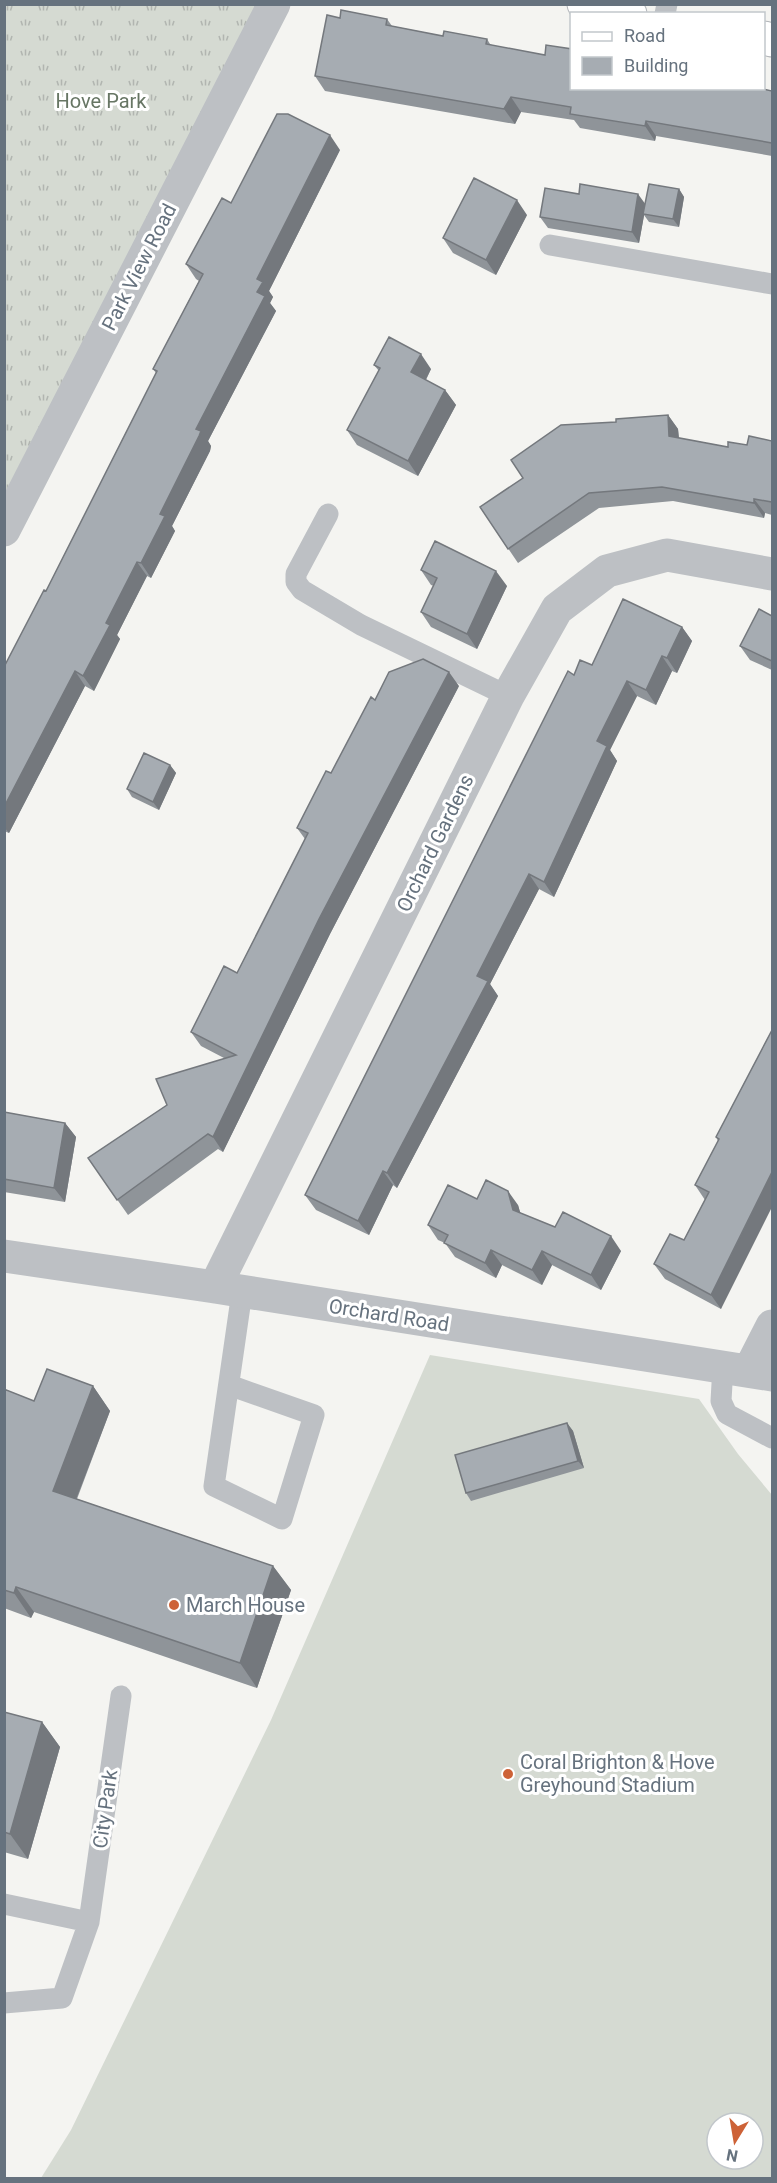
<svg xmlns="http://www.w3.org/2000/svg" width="777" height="2183" font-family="Roboto,sans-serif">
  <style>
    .grass { fill: url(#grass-tufts) }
    .garden { fill: #d5dad2; fill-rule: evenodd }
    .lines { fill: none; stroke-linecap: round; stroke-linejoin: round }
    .primary-casing { stroke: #b1b4b8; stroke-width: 35 }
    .service { stroke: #bdc0c4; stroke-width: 21 }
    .minor { stroke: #bdc0c4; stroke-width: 33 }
    .primary { stroke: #fff; stroke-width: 33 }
    .wall { fill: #8f9499 }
    .shaded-wall { fill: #74787d }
    .building { fill: #a6acb2; stroke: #74787d; stroke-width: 1.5 }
    .poi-dot { fill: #cd6237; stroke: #fff; stroke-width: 2 }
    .labels { text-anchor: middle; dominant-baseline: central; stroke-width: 6; stroke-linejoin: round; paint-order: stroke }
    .park-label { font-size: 20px; fill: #677664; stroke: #fff }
    .street-label { font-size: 20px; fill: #66727e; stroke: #fff }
    .poi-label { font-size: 20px; fill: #66727e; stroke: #fff; text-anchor: start }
  </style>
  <defs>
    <pattern id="grass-tufts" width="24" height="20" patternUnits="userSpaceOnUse" patternTransform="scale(1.5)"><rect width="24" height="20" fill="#d5dad2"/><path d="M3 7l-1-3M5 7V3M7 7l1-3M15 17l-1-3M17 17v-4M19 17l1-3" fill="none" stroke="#b1b5b0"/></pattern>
  </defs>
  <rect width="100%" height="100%" fill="#f4f4f1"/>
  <path class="grass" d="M5 5H260L5 493Z"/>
  <path class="garden" d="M430 1355 699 1399 738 1454 772 1495V2178H41L71 2130 271 1720ZM717 2123H753V2159H717Z"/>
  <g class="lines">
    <g class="primary-casing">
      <path id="primary" d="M584 4 630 14
        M764 38 772 40"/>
    </g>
    <path class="service" d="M665 14 667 4
      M550 245 772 284
      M328 514 296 574V582L302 590 361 625 508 696
      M723 1366 721 1401 727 1414 772 1438
      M229 1385 314 1415 282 1519 214 1486 242 1292
      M4 1904 89 1922 62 1998 4 2003
      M89 1922 121 1696"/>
    <path class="minor" d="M4 530 274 4
      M4 1256 215 1287 772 1375
      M215 1287 508 696 557 609 607 571 667 555 772 574
      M749 1371 772 1326"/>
    <use href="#primary" class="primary"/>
  </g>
  <path class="wall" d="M340 18 387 19 392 26 443 36 487 39 490 44 572 88 772 91V156L656 136 655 141 580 128 574 120 521 112 515 124 325 91 315 76Z
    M340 150 269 291 273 297 270 303 276 311 208 441 211 446 210 451 172 526 175 531 151 578 147 576 117 635 120 639 94 691 85 686 9 833 4 831V667L46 591 156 373 153 369 199 281 196 279 186 264 231 203Z
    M679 189 684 197 679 227 649 222 644 215 639 243 548 228 540 217 645 205Z
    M527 215 496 275 453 253 443 238Z
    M374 365 431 369 426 380 445 390 456 405 418 476 357 445 347 430 379 371Z
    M668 415 678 429 679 438 728 447 747 445 772 441V515L765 513 764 518 673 501 599 508 518 563 480 507 616 422Z
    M421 570 507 586 477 649 431 627 421 612 434 586 431 585Z
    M772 616V670L750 660 740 646Z
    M682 627 692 641 677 673 672 671 656 705 637 696 610 750 617 761 554 897 539 889 490 984 498 996 397 1188 393 1185 369 1235 316 1210 305 1195 574 675 592 665Z
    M459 686 330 934 223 1152 218 1149 128 1215 88 1158 167 1105 224 1058 201 1046 191 1032 237 973 305 839 297 828 331 773Z
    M170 765 176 773 159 810 132 797 127 789Z
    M772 1030 721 1309 665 1279 654 1264 684 1240 705 1200 695 1185 718 1141 716 1137Z
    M4 1112 65 1123 76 1137 65 1202 4 1192Z
    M477 1199 518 1205 520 1213 555 1227 621 1251 601 1290 552 1265 542 1285 502 1265 496 1278 455 1257 445 1243 438 1240 428 1225Z
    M93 1386 110 1411 77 1499 273 1566 291 1590 257 1688 34 1612 31 1618 4 1608V1389L34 1401Z
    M567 1423 573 1431 584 1468 471 1501 466 1493Z
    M4 1712 42 1722 60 1747 28 1859 4 1852Z"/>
  <path class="shaded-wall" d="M511 97 521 112 515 124 504 109Z
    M646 121 656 136 655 141 645 126Z
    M330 135 340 150 269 291 273 297 270 303 276 311 208 441 211 446 210 451 172 526 175 531 151 578 141 563 160 514 196 429 257 292V279Z
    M679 189 684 197 679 227 673 219Z
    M638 194 646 205 639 243 632 232Z
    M517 200 527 215 496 275 486 260Z
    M421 354 431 369 422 387 411 372Z
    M445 390 456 405 418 476 408 461Z
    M668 415 678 429 680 451 669 436Z
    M754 499 765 513 764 518 754 503Z
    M137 562 147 576 117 635 120 639 94 691 83 676 106 623Z
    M496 571 507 586 477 649 467 634Z
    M682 627 692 641 677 673 667 658Z
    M662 656 672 671 656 705 646 690Z
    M75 671 85 686 9 833 4 827V807Z
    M449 672 459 686 330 934 223 1152 213 1137 319 919Z
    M627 681 637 696 610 750 617 761 554 897 544 882 597 741Z
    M170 765 176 773 159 810 153 802Z
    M529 874 539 889 490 984 498 996 397 1188 387 1173 477 976Z
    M65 1123 76 1137 65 1202 54 1188Z
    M383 1171 393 1185 369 1235 358 1221Z
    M772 1172V1207L721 1309 711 1295Z
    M508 1191 518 1205 524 1225 513 1210Z
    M611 1236 621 1251 601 1290 591 1275Z
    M491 1250 502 1265 496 1278 485 1263Z
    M542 1251 552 1265 542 1285 532 1270Z
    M93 1386 110 1411 70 1515 53 1491Z
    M567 1423 573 1431 584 1468 578 1461Z
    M273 1566 291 1590 257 1688 240 1663Z
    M16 1587 34 1612 31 1618 14 1593Z
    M42 1722 60 1747 28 1859 10 1834Z"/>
  <path class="building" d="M341 10 387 19 386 25 443 36 444 31 487 39 486 44 545 55 546 45 572 49V88H759L772 91V143L646 121 645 126 570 114 571 107 511 97 504 109 315 76 327 15 340 18Z
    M277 114H288L330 135 257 279 263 282 257 292 265 296 196 429 201 431 199 436 160 514 165 516 141 563 137 562 106 623 110 625 83 676 75 671 4 807V667L44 590 46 591 157 371 153 369 203 274 186 264 222 198 231 203Z
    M474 178 517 200 486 260 443 238Z
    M580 184 638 194 632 232 540 217 545 188 579 194Z
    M649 184 679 189 673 219 643 214Z
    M389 337 421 354 411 372 445 390 408 461 347 430 380 368 374 365Z
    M668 415 669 436 728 447V442L747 445 749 436 772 441V502L754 499V503L662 487 589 493 508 549 480 507 523 478 511 460 561 425 616 422V419Z
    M435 541 496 571 467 634 421 612 437 578 421 570Z
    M623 599 682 627 667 658 662 656 646 690 627 681 597 741 607 746 544 882 529 874 477 976 488 981 387 1173 383 1171 358 1221 305 1195 568 671 574 675 580 660 592 665Z
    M759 609 772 616V661L740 646Z
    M423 659 449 672 319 919 213 1137 208 1134 117 1200 88 1158 167 1105 156 1079 236 1055 191 1032 224 966 237 973 308 833 297 828 326 771 331 773 371 697 375 700 389 672Z
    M144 753 170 765 153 802 127 789Z
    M772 1030V1172L711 1295 654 1264 670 1234 684 1240 709 1192 695 1185 719 1139 716 1137Z
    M4 1112 65 1123 54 1188 4 1179Z
    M486 1180 508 1191 513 1210 555 1227 563 1212 611 1236 591 1275 542 1251 532 1270 491 1250 485 1263 444 1243 448 1235 428 1225 448 1185 477 1199Z
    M47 1369 93 1386 53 1491 273 1566 240 1663 16 1587 14 1593 4 1590V1389L34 1401Z
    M567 1423 578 1461 466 1493 455 1455Z
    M4 1712 42 1722 10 1834 4 1832Z"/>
  <g class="poi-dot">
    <circle cx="174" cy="1605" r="6"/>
    <circle cx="508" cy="1774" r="6"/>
  </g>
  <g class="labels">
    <g class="park-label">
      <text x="101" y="101">Hove Park</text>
    </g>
    <g class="street-label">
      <text transform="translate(139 267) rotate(-63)">Park View Road</text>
      <text transform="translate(435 843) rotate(-64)">Orchard Gardens</text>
      <text transform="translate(389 1315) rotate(9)">Orchard Road</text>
      <text transform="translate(105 1809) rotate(-82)">City Park</text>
    </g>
    <g class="poi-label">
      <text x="186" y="1605">March House</text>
      <text x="520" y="1762">Coral Brighton &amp; Hove<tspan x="520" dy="23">Greyhound Stadium</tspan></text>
    </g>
  </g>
  <rect width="777" height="2183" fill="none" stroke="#66727e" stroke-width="12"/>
  <rect x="570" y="12" width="195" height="78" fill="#ffffff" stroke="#c2c7cb" stroke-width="1.5"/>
  <rect x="582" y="32" width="30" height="9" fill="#ffffff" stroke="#c2c7cb" stroke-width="1.5"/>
  <text x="624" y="42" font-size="18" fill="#66727e">Road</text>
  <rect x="582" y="57" width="30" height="18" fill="#a6acb2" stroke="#c2c7cb" stroke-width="1.5"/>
  <text x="624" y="72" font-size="18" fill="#66727e">Building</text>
  <g transform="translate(735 2141) rotate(191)"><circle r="28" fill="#ffffff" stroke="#c2c7cb" stroke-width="1.5"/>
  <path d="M0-4.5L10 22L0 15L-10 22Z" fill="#cd6237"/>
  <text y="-9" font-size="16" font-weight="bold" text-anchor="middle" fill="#66727e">N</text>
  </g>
</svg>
